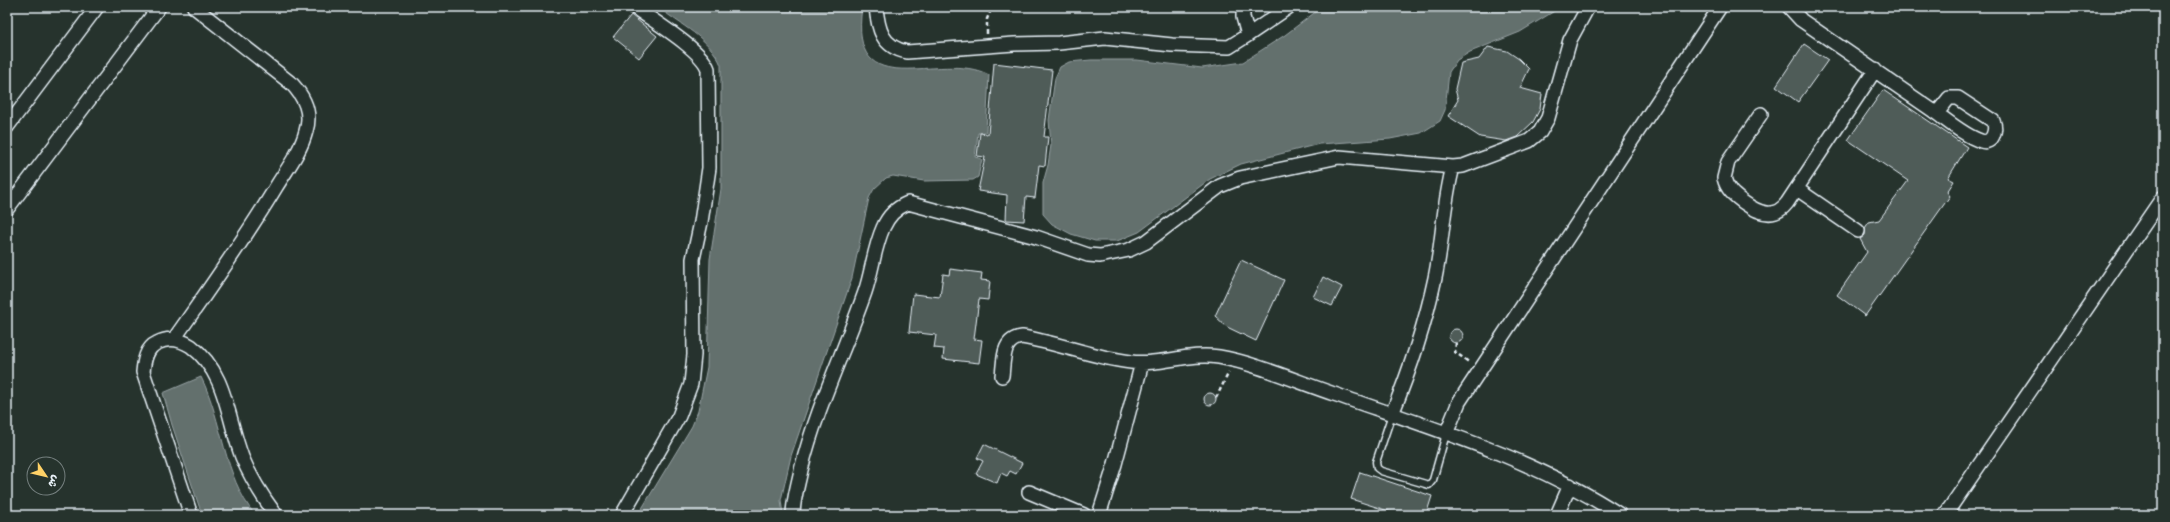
<svg xmlns="http://www.w3.org/2000/svg" width="2170" height="522" font-family="'Comic Neue','Playpen Sans Arabic',sans-serif">
  <style>
    .water { fill: #636f6d; stroke: #98a3a5 }
    .building { fill: #505c59; stroke: #e8f1f8 }
    .lines { fill: none; stroke-linecap: round; stroke-linejoin: round }
    .lane-casing { stroke: #e8f1f8; stroke-width: 9 }
    .street-casing { stroke: #e8f1f8; stroke-width: 16 }
    .path { stroke: #e8f1f8; stroke-width: 2.5; stroke-dasharray: 4 3; stroke-linecap: butt }
    .lane { stroke: #26332d; stroke-width: 6 }
    .street { stroke: #26332d; stroke-width: 13 }
  </style>
  <rect width="100%" height="100%" fill="#26332d"/>
  <filter id="ink" filterUnits="userSpaceOnUse"><feTurbulence type="fractalNoise" baseFrequency=".025" numOctaves="2"/><feDisplacementMap in="SourceGraphic" scale="8" xChannelSelector="R" yChannelSelector="G"/><feConvolveMatrix kernelMatrix="1 2 1 2 8 2 1 2 1" color-interpolation-filters="sRGB"/></filter>
  <g filter="url(#ink)">
    <path class="water" d="M658 7H862C848 109 940 48 989 75L986 132 978 133 975 157 982 159 978 177 973 180 924 181 893 176 886 178 874 189 869 198 852 278 791 456 781 500 783 515H638L692 426 698 411 707 367 710 259 721 189V65C710 38 680 25 658 7Z
      M1322 7H1561L1520 32 1470 52 1457 60 1449 72 1445 110 1440 121 1421 133 1390 139 1319 144 1241 164 1210 179 1139 232 1117 241H1095L1071 234 1052 224 1043 214V183L1048 165 1051 145 1049 120 1055 78 1060 67 1069 62 1091 60H1137L1202 68 1243 62 1285 35Z
      M201 377C223 421 223 475 255 515H203L199 506 172 425 163 393Z"/>
    <path class="building" d="M631 15 657 36 639 58 613 37Z
      M1804 44 1828 60 1798 102 1776 86Z
      M1488 47 1507 51 1519 59 1529 69 1520 88 1542 94 1540 109 1533 122 1517 137 1506 141 1480 137 1448 116 1458 100 1455 89 1461 63 1479 59Z
      M994 63 1052 70 1044 137H1048L1045 166 1039 165 1035 198 1026 197 1024 221 1006 220 1007 195 978 191 985 157 977 156 980 133 988 134Z
      M1883 90 1967 147 1948 178 1954 181 1947 192 1950 196 1865 316 1837 295 1867 252 1860 239 1865 235V228L1869 222 1879 220 1908 181 1848 140Z
      M1241 260 1284 280 1256 341 1227 327 1215 316Z
      M950 269 982 273 981 280 990 281 988 300 979 299 974 339 982 340 979 363 943 359 944 349 934 348 936 335 909 332 913 294 940 297 943 274 949 275Z
      M1323 277 1342 287 1332 306 1313 297Z
      M1449 336a7 7 0 1 1 14 0a7 7 0 1 1-14 0Z
      M1204 399a6 6 0 1 1 12 0a6 6 0 1 1-12 0Z
      M984 444 1022 463 1016 474 1010 471 1007 476 1001 473 997 483 976 474 983 461 977 458Z
      M1360 472 1432 496 1426 515H1401L1351 499Z"/>
    <g class="lines">
      <g class="lane-casing">
        <path id="lane" d="M1392 414 1376 462 1377 468 1381 471 1429 485 1433 480 1446 434"/>
      </g>
      <g class="street-casing">
        <path id="street" d="M876 7C878 29 882 47 907 52L1014 44 1059 43 1105 38 1172 45 1229 47 1248 35 1243 17V7
          M1789 7 1801 20C1844 50 1888 80 1932 110 1945 119 1966 137 1981 141 1993 145 1997 129 1993 121L1958 98H1949L1937 113
          M1248 35 1289 7
          M1761 114 1728 162 1724 178C1727 190 1734 195 1743 202 1758 213 1774 220 1787 203L1875 70
          M7 127 97 7
          M1797 189 1858 231
          M7 209 159 7
          M174 339C209 289 245 239 276 187 287 169 301 151 306 131 312 112 304 97 292 84L194 7
          M1002 376C1004 360 1002 339 1022 337 1059 343 1094 358 1131 362 1160 366 1189 352 1219 357 1255 363 1298 382 1334 394 1431 428 1533 458 1620 515
          M1392 414C1410 370 1425 325 1435 278 1443 241 1443 204 1453 167
          M1446 434 1459 402 1720 7
          M1029 492 1084 515
          M191 515 143 372C144 361 146 348 157 343 168 337 180 339 191 346 227 373 227 418 242 457 251 479 262 496 276 515
          M622 515 679 416 691 384 694 355 693 259 701 222 709 168 708 69C702 50 652 20 634 7
          M793 515C793 500 798 485 801 470 816 409 844 352 865 292 872 272 874 248 883 228 888 216 896 208 908 203L1036 237 1088 255 1100 256 1129 250 1146 242 1220 186 1240 178 1339 157 1453 167 1463 166 1529 141 1540 132 1548 118 1570 40 1588 7
          M1099 515 1115 464 1142 363
          M1557 515 1570 485
          M1945 515 2163 197"/>
      </g>
      <path class="path" d="M987 34V19L992 7
        M1456 343 1455 352 1470 363
        M1216 398 1229 372"/>
      <use href="#lane" class="lane"/>
      <use href="#street" class="street"/>
    </g>
  </g>
  <rect width="2170" height="522" fill="none" stroke="#26332d" stroke-width="24"/>
  <rect x="12" y="12" width="2146" height="498" fill="none" stroke="#e8f1f8" stroke-width="1.5" filter="url(#ink)"/>
  <g transform="translate(46 476) rotate(125)"><circle r="19" fill="#26332d" stroke="#747f7e"/>
  <path d="M0-3L7 15L0 10L-7 15Z" fill="#ffd166"/>
  <text y="-6" font-size="11" font-weight="bold" text-anchor="middle" fill="#e8f1f8">ش</text>
  </g>
</svg>
